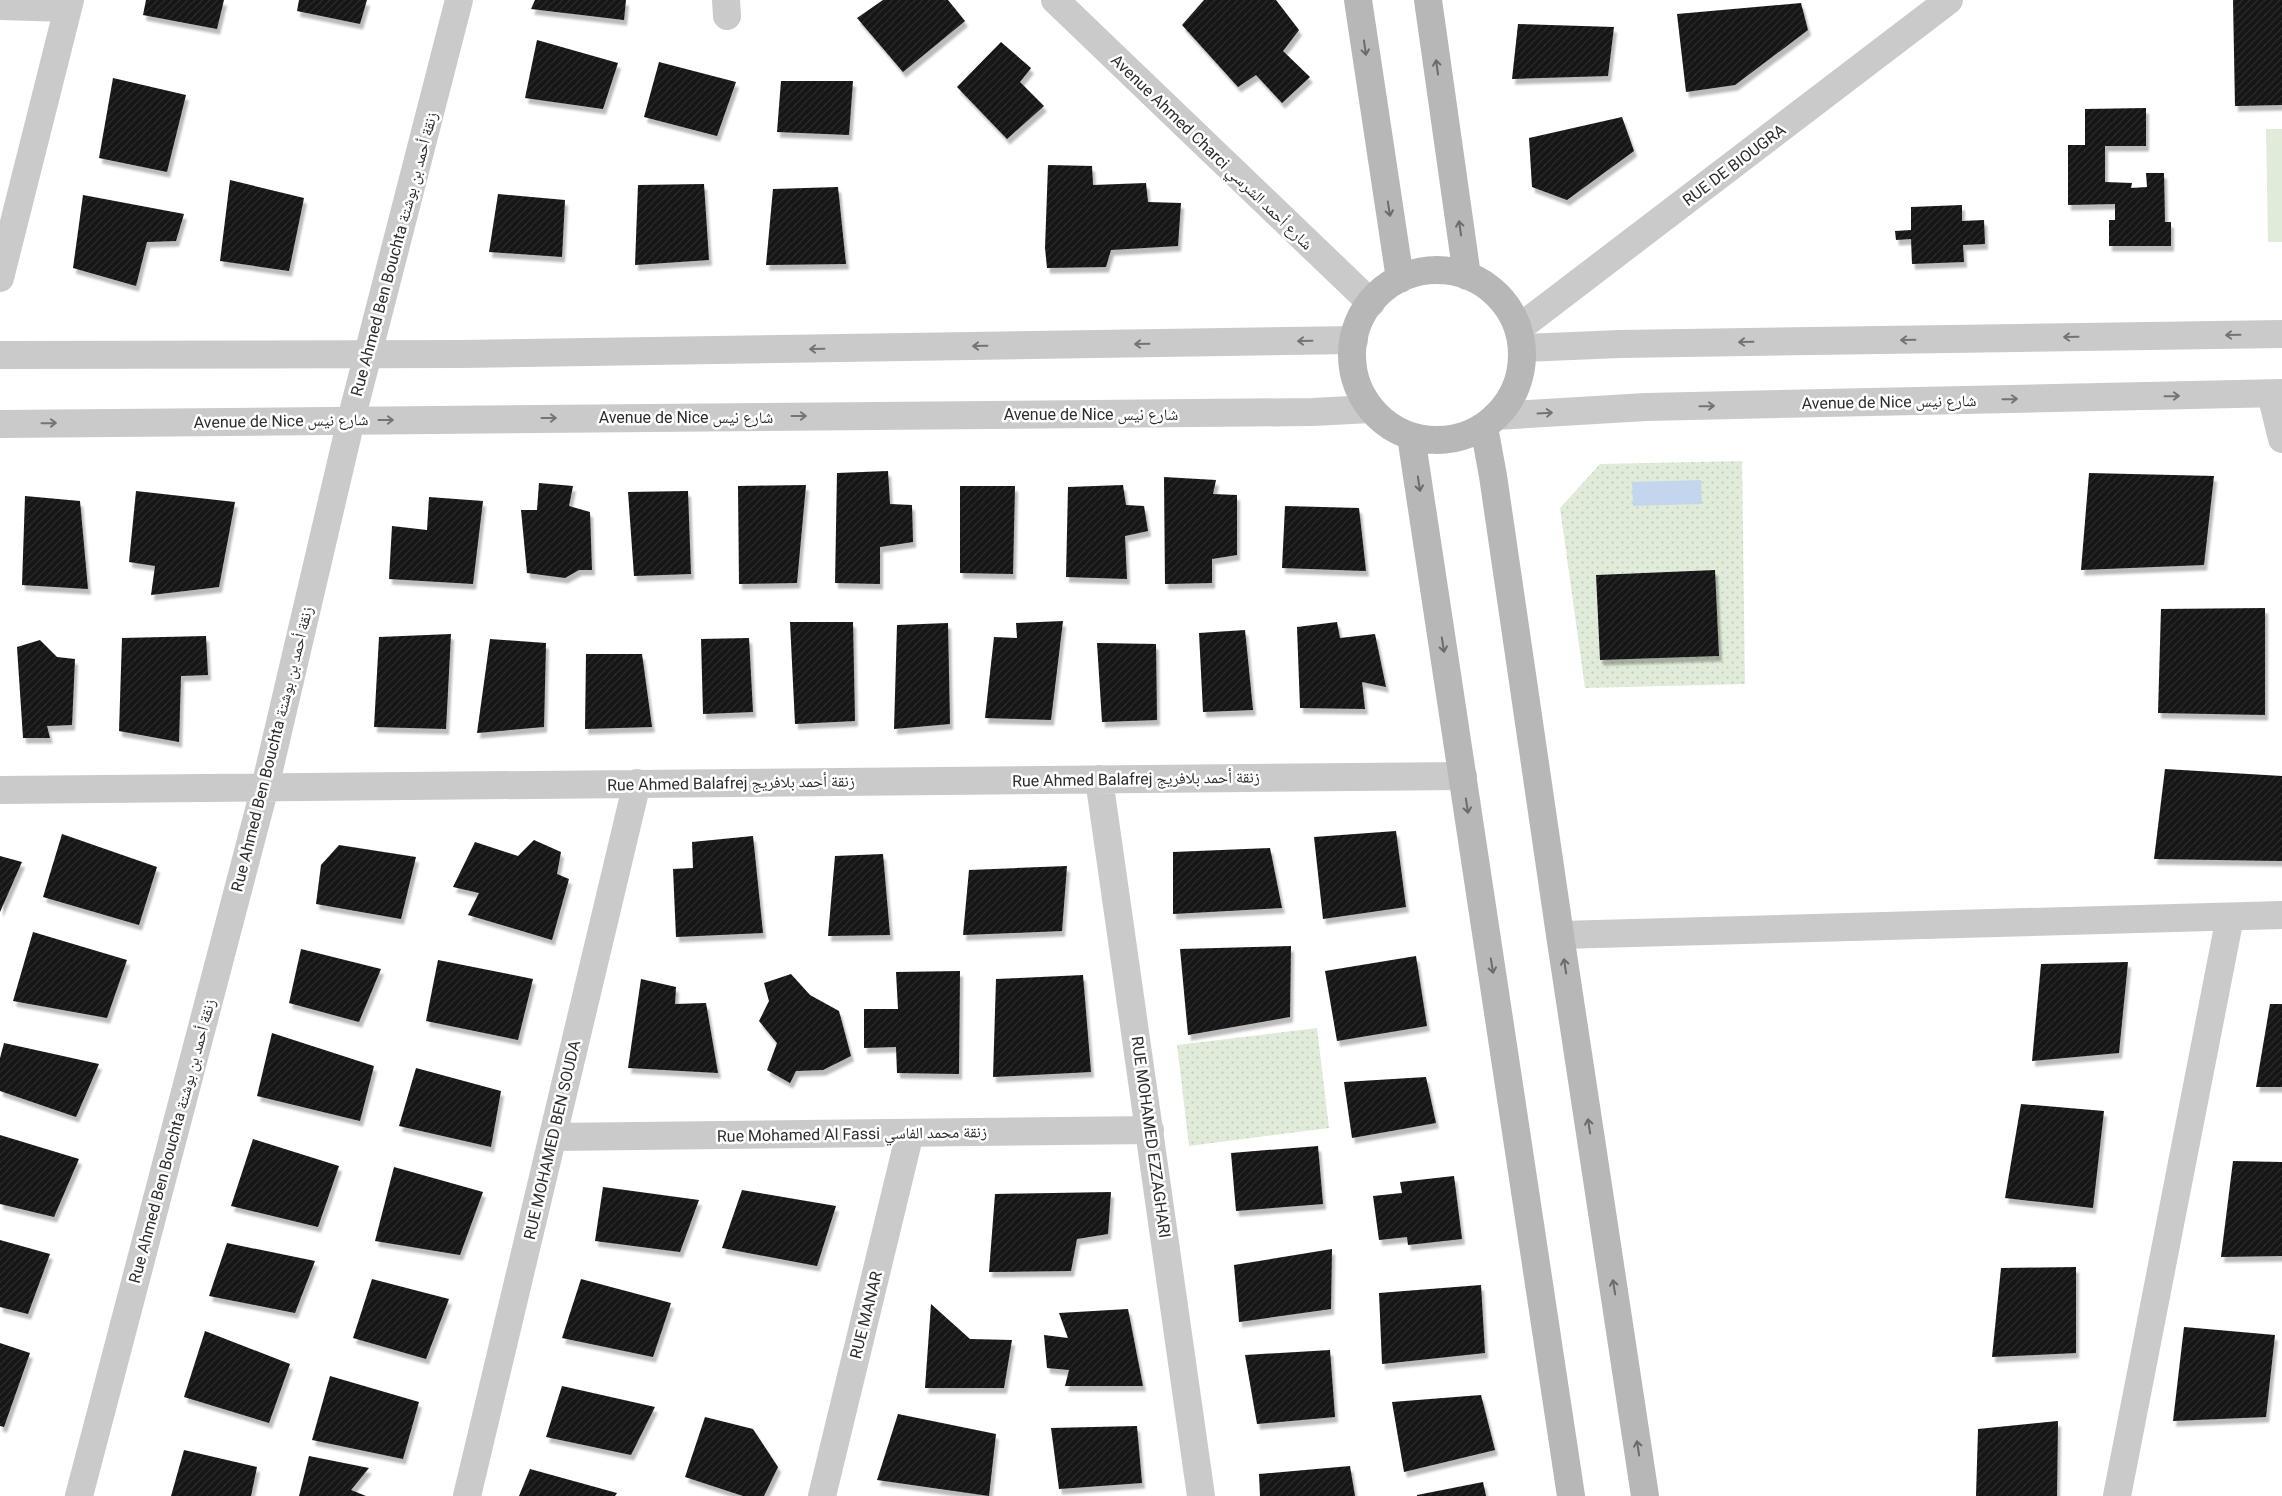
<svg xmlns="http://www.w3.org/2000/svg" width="2282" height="1496" font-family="Roboto,'Noto Naskh Arabic',sans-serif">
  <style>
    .green { fill: url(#green-dots); fill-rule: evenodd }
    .pitch { fill: #e0ecd9 }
    .water { fill: #c4d6ee }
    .building { fill: url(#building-hatch); filter: url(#shadow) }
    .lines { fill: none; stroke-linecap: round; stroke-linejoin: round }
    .minor { stroke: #cacaca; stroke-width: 28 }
    .tertiary { stroke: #cacaca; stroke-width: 28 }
    .secondary { stroke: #b7b7b7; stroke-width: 28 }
    .oneway { stroke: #6b6b6b }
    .oneway2 { stroke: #747474 }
    .labels { text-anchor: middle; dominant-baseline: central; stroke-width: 5; stroke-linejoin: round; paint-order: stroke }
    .street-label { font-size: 16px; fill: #2d2d2d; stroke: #fff }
  </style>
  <defs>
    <pattern id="green-dots" width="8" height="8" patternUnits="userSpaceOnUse" patternTransform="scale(1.25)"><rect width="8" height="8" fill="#e0ecd9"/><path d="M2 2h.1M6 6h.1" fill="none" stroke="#c0cbbb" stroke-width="1.8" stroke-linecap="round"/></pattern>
    <pattern id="building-hatch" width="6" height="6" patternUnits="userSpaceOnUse" patternTransform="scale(1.25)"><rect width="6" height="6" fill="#141414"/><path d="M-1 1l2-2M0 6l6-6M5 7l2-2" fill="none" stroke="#2e2e2e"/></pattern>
    <filter id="shadow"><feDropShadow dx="3" dy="5.5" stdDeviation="1" flood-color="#0004"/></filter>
  </defs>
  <rect width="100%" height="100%" fill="#fff"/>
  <path class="green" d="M1742 461 1745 684 1585 688 1560 508 1600 464ZM1715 570 1719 656 1600 660 1596 575Z
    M1317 1028 1329 1128 1189 1146 1177 1045Z"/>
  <path class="pitch" d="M2266 129H2282V242H2268Z"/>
  <path class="water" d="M1701 480 1702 504 1633 506 1632 482Z"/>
  <path class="building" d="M146 0H224L217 29 143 15Z
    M299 0H367L360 24 297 11Z
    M535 0H626L624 20 531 9Z
    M883 0H948L965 21 903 72 857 18Z
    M1204 0H1276L1299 30 1283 51 1310 77 1282 103 1256 75 1238 87 1182 25Z
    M2233 0H2282V105L2235 106Z
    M1801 3 1808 30 1735 85 1686 92 1677 14Z
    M1518 24 1614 27 1608 76 1512 79Z
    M537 40 618 63 603 109 525 98Z
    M1001 42 1031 68 1020 82 1044 106 1007 139 957 87Z
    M659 62 736 82 717 136 644 117Z
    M113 78 186 95 167 172 99 158Z
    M781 81H853L849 135 777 132Z
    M2146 108V146H2105V182L2132 183 2131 188 2147 187 2146 173H2164L2165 222H2171V246H2109V220H2115V204L2068 205V145H2085V109Z
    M1622 117 1634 151 1567 200 1532 187 1529 138Z
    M1048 165 1092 166 1093 185 1146 183 1148 202 1181 203 1178 246 1111 250 1106 267 1047 268 1045 248Z
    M230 180 304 198 289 271 220 261Z
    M704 184 709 260 635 265 638 185Z
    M838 187 846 264 766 265 773 189Z
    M498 194 565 200 562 257 489 252Z
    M83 195 184 214 176 241 147 242 136 286 73 268Z
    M1962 205V221L1984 220 1985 244 1963 245 1964 262 1912 264 1911 239 1896 240 1895 231 1911 230V207Z
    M888 471 890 504 912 505 913 542 880 547V584L835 583 837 473Z
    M2089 473 2214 476 2204 565 2081 570Z
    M1164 477 1216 480 1213 494 1237 495V555L1212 559V583L1165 584Z
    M539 483 573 486 569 506 590 512 592 570H579L565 578 527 573 521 510H537Z
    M806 485 797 583 739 584 738 486Z
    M1123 485 1126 505 1144 506 1148 531 1125 536 1127 579 1066 577 1068 487Z
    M960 486H1015L1013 574 960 573Z
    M136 491 235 502 219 587 151 595 155 566 129 562Z
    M688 491 691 574 634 576 628 492Z
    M25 496 80 501 88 589 22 585Z
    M429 497 483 501 473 584 389 579 392 526 427 530Z
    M1285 506 1359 508 1366 571 1282 568Z
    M1715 570 1719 656 1600 660 1596 575Z
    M2265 608V715L2158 713 2161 609Z
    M1063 621 1051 720 985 718 994 637 1017 638 1016 623Z
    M790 622H853L855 721 795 724Z
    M1337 622 1340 638 1375 634 1386 687 1362 682 1365 709 1300 708 1297 627Z
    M948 623 950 724 894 729 897 625Z
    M1245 630 1253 710 1203 712 1199 633Z
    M451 634 446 729 374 727 379 637Z
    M206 636 208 675 181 676 179 742 119 731 122 638Z
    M749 638 753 712 703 714 701 639Z
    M490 639 546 643 544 727 477 733Z
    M40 640 57 657 75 659 72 725 47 726 50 738H23L17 647Z
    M1097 643 1156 644 1157 720 1102 722Z
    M586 654H642L652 727 585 729Z
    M2165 769 2282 776V861L2154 859Z
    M1396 831 1406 907 1323 919 1314 837Z
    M62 834 157 867 139 925 43 897Z
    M753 836 763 933 676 937 673 869 693 868 692 842Z
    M534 840 561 852 557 874 569 879 552 940 468 915 479 893 453 887 475 842 518 856Z
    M339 845 416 857 401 919 316 904 321 865Z
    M1270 848 1282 908 1173 914V852Z
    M883 854 890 935 828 936 835 856Z
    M0 856 22 862 0 912Z
    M1067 866 1062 931 963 935 969 870Z
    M33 932 127 960 107 1018 13 1001Z
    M1291 946 1290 1017 1188 1035 1180 949Z
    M301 949 381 969 359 1022 289 1003Z
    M1416 956 1427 1026 1337 1041 1325 971Z
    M438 960 533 979 518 1040 426 1021Z
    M2128 962 2119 1053 2032 1061 2041 964Z
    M960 971 959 1074 897 1073 896 1047 864 1048V1009H898L896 972Z
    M791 974 810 995 839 1011 851 1056 823 1070 796 1071 790 1083 767 1070 777 1043 759 1021 769 1001 764 983Z
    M1083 975 1091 1072 993 1077 996 979Z
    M641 979 676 987 675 1004 706 1003 718 1073 628 1068Z
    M2270 1004H2282V1087H2256Z
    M272 1033 374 1066 360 1121 257 1096Z
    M4 1043 99 1064 76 1117 0 1091V1058Z
    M416 1068 501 1091 491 1147 399 1126Z
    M1426 1077 1436 1123 1352 1138 1344 1082Z
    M2021 1104 2104 1111 2093 1208 2005 1198Z
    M0 1135 79 1159 54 1217 0 1204Z
    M253 1139 339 1166 318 1227 231 1206Z
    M1318 1146 1323 1204 1236 1211 1231 1153Z
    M2233 1161 2282 1162V1256L2221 1257Z
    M394 1167 483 1192 460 1255 375 1241Z
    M1454 1176 1462 1239 1408 1245 1407 1237 1379 1240 1373 1196 1402 1193 1400 1182Z
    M603 1187 699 1200 680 1252 595 1241Z
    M742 1190 836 1206 817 1266 722 1248Z
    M1111 1192 1108 1234 1077 1239 1071 1271 989 1272 995 1194Z
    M0 1240 50 1254 28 1314 0 1307Z
    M227 1243 315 1261 295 1313 209 1296Z
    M1332 1249 1331 1309 1239 1322 1234 1265Z
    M2076 1267V1353L1992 1357 2001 1268Z
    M372 1279 449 1299 426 1359 353 1338Z
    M581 1279 671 1303 653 1357 562 1338Z
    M1481 1285 1485 1353 1382 1364 1379 1293Z
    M931 1304 970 1339 1012 1340 1004 1388H925Z
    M1128 1309 1143 1386H1065L1069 1370 1047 1368 1044 1335 1068 1338 1059 1313Z
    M2184 1327 2275 1335 2266 1417 2173 1421Z
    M205 1331 290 1364 269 1423 184 1397Z
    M0 1343 30 1353 4 1427 0 1426Z
    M1330 1350 1335 1417 1257 1424 1245 1355Z
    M330 1376 419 1402 403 1459 312 1440Z
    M562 1386 655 1407 631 1455 546 1437Z
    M1481 1395 1495 1450 1404 1472 1392 1402Z
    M898 1414 996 1434 989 1496 877 1480Z
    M705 1417 753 1429 778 1467 764 1496H743L685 1477Z
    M2058 1421 2057 1496H1976L1978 1429Z
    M1137 1426 1142 1483 1059 1489 1051 1428Z
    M184 1450 257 1467 251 1496H171Z
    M309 1456 369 1468 351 1490 366 1496H299Z
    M1350 1466 1355 1496H1260L1259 1474Z
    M530 1469 617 1493 615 1496H519Z
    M1483 1482 1486 1496H1417V1495Z"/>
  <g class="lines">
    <path class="minor" d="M28 0 34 7 68 8
      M726 0 727 16
      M0 6 34 7
      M0 278 70 0
      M1519 328 1949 0
      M2271 394 2282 439
      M1099 779 1201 1496
      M0 790 1463 776
      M1560 935 2282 915
      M553 1137 1150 1130
      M79 1496 265 787 351 420 459 0
      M467 1496 637 783
      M822 1496 910 1133
      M2117 1496 2230 917"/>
    <path class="tertiary" d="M1055 0 1371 303
      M1522 348 1620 344 2282 334
      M0 355 462 354 1354 340
      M1496 416 1646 407 2282 393
      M0 424 1312 412 1371 409"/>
    <path class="secondary" d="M1358 0 1400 279
      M1428 0 1467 276
      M1352 355a85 85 0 1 1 170 0a85 85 0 1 1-170 0Z
      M1484 427 1493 476 1560 935 1645 1496
      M1411 436 1571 1496"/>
  </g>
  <defs><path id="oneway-shaft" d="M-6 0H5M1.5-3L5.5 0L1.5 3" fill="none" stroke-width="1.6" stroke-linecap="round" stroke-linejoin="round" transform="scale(1.25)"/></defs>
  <g class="oneway">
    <use href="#oneway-shaft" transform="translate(1365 48) rotate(82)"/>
    <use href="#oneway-shaft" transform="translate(1437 67) rotate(-98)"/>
    <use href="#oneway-shaft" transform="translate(1389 209) rotate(81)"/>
    <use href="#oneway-shaft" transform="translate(1460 228) rotate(-98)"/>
    <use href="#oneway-shaft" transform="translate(1419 484) rotate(81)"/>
    <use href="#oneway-shaft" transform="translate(1443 645) rotate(81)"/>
    <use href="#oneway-shaft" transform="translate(1467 806) rotate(81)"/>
    <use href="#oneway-shaft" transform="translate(1492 966) rotate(81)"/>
    <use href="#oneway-shaft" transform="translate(1565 966) rotate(-99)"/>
    <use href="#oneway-shaft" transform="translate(1589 1126) rotate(-99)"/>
    <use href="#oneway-shaft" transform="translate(1614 1287) rotate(-99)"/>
    <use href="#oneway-shaft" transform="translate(1638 1448) rotate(-99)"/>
  </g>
  <g class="oneway2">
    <use href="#oneway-shaft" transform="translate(2233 335) rotate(179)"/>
    <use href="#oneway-shaft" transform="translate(2071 337) rotate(179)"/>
    <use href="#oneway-shaft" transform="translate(1908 340) rotate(179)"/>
    <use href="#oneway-shaft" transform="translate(1305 341) rotate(179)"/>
    <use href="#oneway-shaft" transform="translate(1746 342) rotate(179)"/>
    <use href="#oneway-shaft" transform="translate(1142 344) rotate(179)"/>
    <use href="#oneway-shaft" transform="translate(980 346) rotate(179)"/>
    <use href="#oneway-shaft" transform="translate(817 349) rotate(179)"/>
    <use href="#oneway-shaft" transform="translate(2172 396) rotate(-1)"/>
    <use href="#oneway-shaft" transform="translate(2010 399) rotate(-1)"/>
    <use href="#oneway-shaft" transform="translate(1707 406) rotate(-1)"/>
    <use href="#oneway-shaft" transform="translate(1545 413) rotate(-3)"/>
    <use href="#oneway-shaft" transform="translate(799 416)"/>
    <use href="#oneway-shaft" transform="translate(549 418)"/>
    <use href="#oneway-shaft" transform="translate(386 420)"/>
    <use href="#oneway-shaft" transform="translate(49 423) rotate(-1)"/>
  </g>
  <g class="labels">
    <g class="street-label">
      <text transform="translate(1212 152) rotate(44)">Avenue Ahmed Charci شارع أحمد الشرسي</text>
      <text transform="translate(1734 165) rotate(-37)">RUE DE BIOUGRA</text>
      <text transform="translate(394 254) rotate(-75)">Rue Ahmed Ben Bouchta زنقة أحمد بن بوشتة</text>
      <text transform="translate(1889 402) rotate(-1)">Avenue de Nice شارع نيس</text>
      <text x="1091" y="414">Avenue de Nice شارع نيس</text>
      <text x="686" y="417">Avenue de Nice شارع نيس</text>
      <text transform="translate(281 421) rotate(-1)">Avenue de Nice شارع نيس</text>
      <text transform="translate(272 749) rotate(-76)">Rue Ahmed Ben Bouchta زنقة أحمد بن بوشتة</text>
      <text transform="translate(1136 779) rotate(-1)">Rue Ahmed Balafrej زنقة أحمد بلافريج</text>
      <text transform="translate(731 783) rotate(-1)">Rue Ahmed Balafrej زنقة أحمد بلافريج</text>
      <text transform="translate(852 1134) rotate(-1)">Rue Mohamed Al Fassi زنقة محمد الفاسي</text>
      <text transform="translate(1151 1137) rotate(82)">RUE MOHAMED EZZAGHARI</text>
      <text transform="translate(552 1140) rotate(-77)">RUE MOHAMED BEN SOUDA</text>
      <text transform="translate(172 1141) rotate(-75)">Rue Ahmed Ben Bouchta زنقة أحمد بن بوشتة</text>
      <text transform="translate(866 1315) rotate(-76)">RUE MANAR</text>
    </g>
  </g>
</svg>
